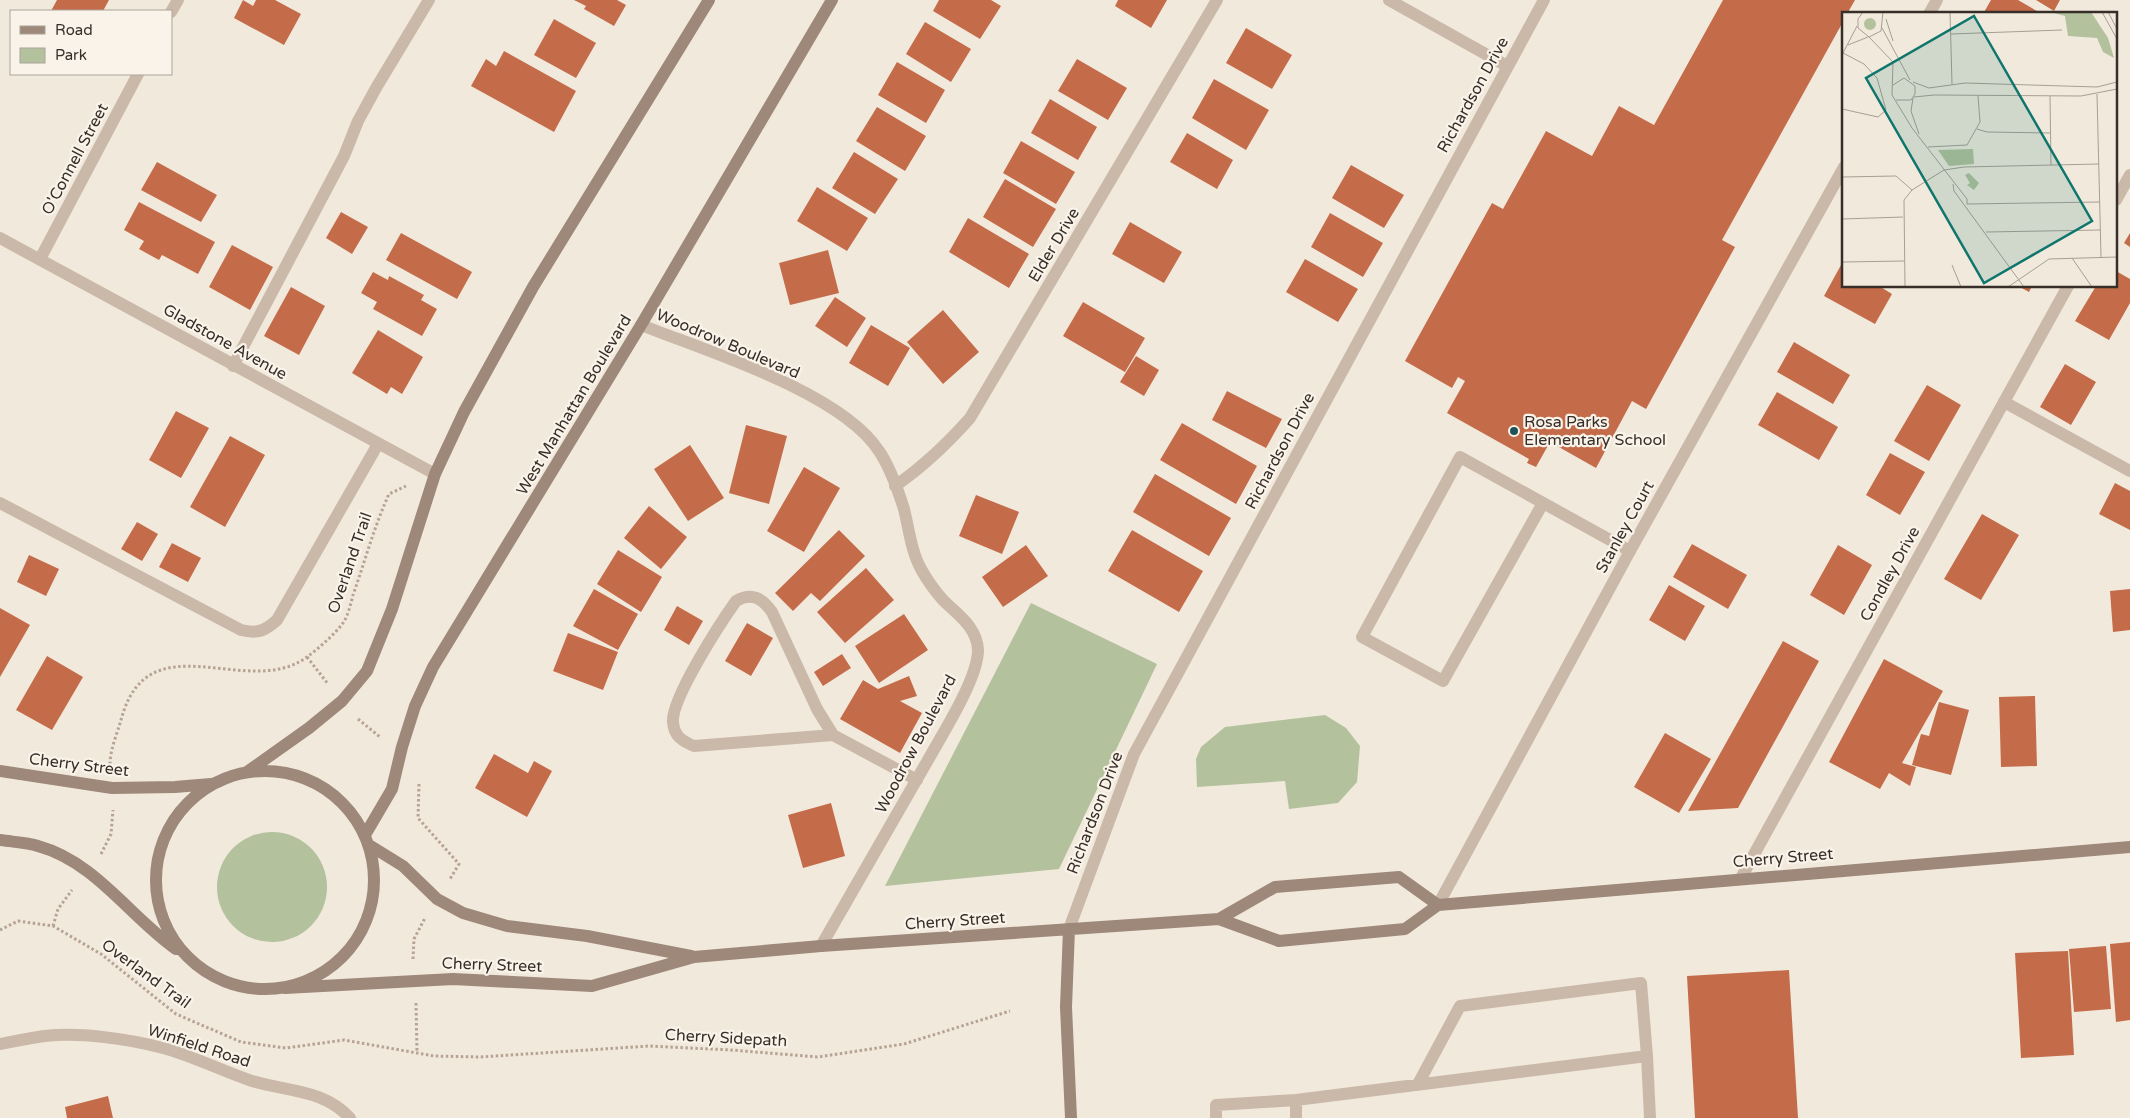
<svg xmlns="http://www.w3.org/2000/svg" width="2130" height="1118" font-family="'Varela Round',sans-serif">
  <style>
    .green { fill: #b3c19d }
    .building { fill: #c46c49 }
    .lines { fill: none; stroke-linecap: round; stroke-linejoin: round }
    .path { stroke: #b6a393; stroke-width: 3; stroke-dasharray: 2.5 2.5; stroke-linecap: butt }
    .service { stroke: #cab9a9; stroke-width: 12 }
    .minor { stroke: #cab9a9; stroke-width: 12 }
    .secondary { stroke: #9d887a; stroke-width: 12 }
    .poi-dot { fill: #1f5258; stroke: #f9f3e9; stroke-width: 2 }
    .labels { text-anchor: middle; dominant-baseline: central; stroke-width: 4.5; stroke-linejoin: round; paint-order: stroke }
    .street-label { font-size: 16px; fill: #372e29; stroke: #f9f3e9 }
    .poi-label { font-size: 16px; fill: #372e29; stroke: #f9f3e9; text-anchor: start }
    .inset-road { fill: none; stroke: #a79e95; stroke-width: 1 }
    .view { fill: #0f766e; fill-opacity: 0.15; stroke: #0f766e; stroke-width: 2.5 }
    .inset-edge { fill: none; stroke: #372e29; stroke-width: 2.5 }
  </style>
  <rect width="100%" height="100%" fill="#f2e9dd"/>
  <path class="green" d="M1031 603 1157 664 1059 869 885 886Z
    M1325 715 1346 728 1360 746 1357 782 1338 803 1289 809 1285 781 1197 787 1196 759 1201 747 1225 727Z
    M217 887a55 55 0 1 1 110 0a55 55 0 1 1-110 0Z"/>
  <path class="building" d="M57 0H109L103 11H51Z
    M243 0 253 6 256 0H275L301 14 284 45 234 18Z
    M574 0H617L626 5 614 26 584 9 586 6Z
    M939 0H991L1001 6 980 39 933 11Z
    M1118 0H1167L1151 28 1115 6Z
    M1723 0H1855L1847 14H1844V20L1722 240 1735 247 1646 409 1632 401 1596 468 1550 442 1536 467 1527 463 1529 459 1447 413 1465 381 1458 377 1452 388 1405 361 1492 203 1503 209 1546 131 1592 156 1619 106 1654 125Z
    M1991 0H2018L2042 14H1983Z
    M2036 0H2060L2054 11Z
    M554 19 596 43 576 78 534 55Z
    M925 22 971 49 951 82 906 54Z
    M1246 28 1292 55 1272 89 1226 63Z
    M504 51 576 91 554 132 471 86 486 59 496 66Z
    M1077 59 1127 88 1108 120 1058 91Z
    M897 62 945 90 926 123 878 95Z
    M1214 79 1269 110 1246 150 1192 118Z
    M1050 99 1097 127 1078 160 1031 133Z
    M877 107 926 136 905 171 856 141Z
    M1187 133 1233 160 1217 189 1170 162Z
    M1021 141 1075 172 1056 204 1003 173Z
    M854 152 898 179 875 214 832 188Z
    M157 162 217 195 201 222 141 190Z
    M1351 165 1404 195 1384 228 1332 198Z
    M1005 179 1056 209 1033 247 983 217Z
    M817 187 868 218 847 251 797 221Z
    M139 202 215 242 198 274 162 255 159 260 139 249 144 241 124 230Z
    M341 212 368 227 352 254 326 238Z
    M1330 213 1383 243 1363 277 1311 247Z
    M968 218 1029 254 1009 288 949 252Z
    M1130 222 1182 252 1164 283 1112 254Z
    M401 233 472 272 457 299 386 260Z
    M2130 233V247L2124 243Z
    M232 245 273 267 250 310 209 287Z
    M828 250 839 293 790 305 779 263Z
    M1305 259 1358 289 1338 322 1286 292Z
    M1841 265 1844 266V286H1879L1892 294 1875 324 1824 296Z
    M2116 271 2130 279V303L2109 340 2075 321 2096 286H2116Z
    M373 272 388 280 389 276 424 295 421 300 437 309 422 336 373 309 377 302 361 293Z
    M2018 286H2032L2029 292Z
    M291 287 325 306 299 355 264 336Z
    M835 297 866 318 847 347 815 326Z
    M1083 302 1145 338 1125 372 1063 336Z
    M943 310 979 352 943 384 907 342Z
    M871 325 910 348 888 386 849 363Z
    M378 330 423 357 402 394 391 387 387 394 352 373Z
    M1794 342 1850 375 1833 404 1777 372Z
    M1136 356 1159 370 1144 396 1120 382Z
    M2065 364 2096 382 2071 425 2040 407Z
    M1927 385 1961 405 1929 461 1894 441Z
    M1227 391 1282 419 1266 448 1212 420Z
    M1777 392 1838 427 1819 460 1758 425Z
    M176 411 209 428 181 478 149 460Z
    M1182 423 1257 466 1236 504 1160 460Z
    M746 425 787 436 769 504 729 493Z
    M230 436 265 455 225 527 190 507Z
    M690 445 724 498 688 521 654 469Z
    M1890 453 1925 472 1900 515 1866 495Z
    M804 467 840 488 804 552 767 531Z
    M1155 474 1231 518 1209 556 1133 512Z
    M2115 483 2130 491V530L2099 514Z
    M976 495 1019 512 1002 554 959 536Z
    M649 506 687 537 661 569 624 538Z
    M1982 514 2019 535 1981 600 1944 579Z
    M137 522 158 534 142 561 121 549Z
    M839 530 865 556 820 601 811 593 793 611 775 593Z
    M1132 530 1203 571 1179 612 1108 571Z
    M172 543 201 558 188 582 159 567Z
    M1692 544 1747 575 1728 609 1673 577Z
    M1026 545 1048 576 1003 607 982 577Z
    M1838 545 1872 565 1844 615 1810 595Z
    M618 550 662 577 641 612 597 584Z
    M29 555 59 569 46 596 17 582Z
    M866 568 894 600 845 643 817 612Z
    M1669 585 1705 606 1685 641 1649 620Z
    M594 589 638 614 618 650 573 626Z
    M2130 589V630L2113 632 2110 591Z
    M677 606 703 621 689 645 664 630Z
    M0 608 30 625 0 677Z
    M904 614 928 650 879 683 855 646Z
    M747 623 773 638 751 676 725 661Z
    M568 633 618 652 603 690 553 671Z
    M1783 641 1819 661 1738 808 1688 811Z
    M842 654 851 668 823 686 814 672Z
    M47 656 83 677 52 730 16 710Z
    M1884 659 1943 691 1902 763 1916 767 1910 786 1889 773 1880 789 1829 762Z
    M909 676 917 696 900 701 922 713 900 753 840 719 863 680 878 689Z
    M2035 696 2037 766 2001 767 1999 697Z
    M1939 702 1969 710 1951 775 1912 765 1921 734 1929 736Z
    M1665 733 1711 759 1679 813 1634 787Z
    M494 754 528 773 534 761 552 771 527 817 475 788Z
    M831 803 845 856 803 868 788 815Z
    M2130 942V1020L2116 1022 2110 944Z
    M2106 946 2111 1009 2074 1012 2069 949Z
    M2068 951 2074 1055 2021 1058 2015 953Z
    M1789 970 1798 1118H1695L1687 976Z
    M108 1096 113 1118H67L65 1107Z"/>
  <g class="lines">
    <path class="path" d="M307 657 328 684
      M358 719 380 737
      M110 764C110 750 117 734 121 720 148 618 247 701 307 657 319 648 334 635 343 623 348 616 351 603 353 595 365 561 374 527 389 494L406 486
      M419 784 418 818 459 864 450 879
      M101 854 111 834 113 810
      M53 926 58 909 72 890
      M0 930 18 921 53 926 101 954 176 1014 241 1042 286 1048 344 1040 434 1056 480 1057 649 1046 731 1050 818 1057 904 1044 1010 1011
      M413 959 414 939 425 918
      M416 1003 417 1052"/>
    <path class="service" d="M233 366 344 156 358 121 376 88 429 0
      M2004 402 2130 471
      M0 503 241 630C257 634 265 631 277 620L378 444
      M1543 503 1443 681 1362 637 1460 457 1630 551
      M833 735 817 709 772 612C762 598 752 592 736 601 721 622 671 699 673 722 674 736 682 741 694 746L833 735 917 780
      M1418 1084 1460 1006 1641 983 1647 1056
      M1296 1100 1647 1056 1650 1118
      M1216 1118V1105L1296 1100V1118"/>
    <path class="minor" d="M1389 0 1507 66
      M171 12 178 0
      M1929 14 1937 0
      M2116 200 2130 175
      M0 238 435 474
      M40 259 138 74
      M641 325C706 351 841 392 879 451 890 467 898 490 904 509 909 529 911 551 921 569 927 580 935 591 943 600 958 615 977 627 978 650 978 676 949 723 936 746 898 813 859 879 821 946
      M895 486C924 466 947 444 970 418L1217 0
      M1741 878 2068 286
      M1438 905 1630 551 1844 167
      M1069 929 1134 754 1544 0
      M0 1044C15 1041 30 1038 45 1036 80 1032 129 1039 163 1048 193 1056 222 1071 252 1081 288 1092 323 1089 350 1118"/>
    <path class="secondary" d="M156 880a109 109 0 1 1 218 0a109 109 0 1 1-218 0Z
      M0 771 112 788 175 787 211 784
      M247 772 309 728 342 701 367 671 392 609 435 474 464 412 533 287 709 0
      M365 835 392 789 402 747 415 706 433 667 641 325 832 0
      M0 840C12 842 26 842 38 846 96 862 130 917 176 949
      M369 845 403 866 437 899 463 913 507 926 587 936 691 956
      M1219 919 1279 941 1405 929 1438 905 2130 847
      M1069 929 1066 1007 1071 1118
      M285 988 453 979 592 986 694 957 821 946 1219 919 1275 887 1399 877 1438 905"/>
  </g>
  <circle class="poi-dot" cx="1514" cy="431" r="5"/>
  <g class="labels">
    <g class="street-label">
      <text transform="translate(1473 95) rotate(-61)">Richardson Drive</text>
      <text transform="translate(75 159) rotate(-62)">O'Connell Street</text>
      <text transform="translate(1054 245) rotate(-59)">Elder Drive</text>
      <text transform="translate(225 342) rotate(29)">Gladstone Avenue</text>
      <text transform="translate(728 344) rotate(23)">Woodrow Boulevard</text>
      <text transform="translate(574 405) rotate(-59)">West Manhattan Boulevard</text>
      <text transform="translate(1280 451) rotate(-62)">Richardson Drive</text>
      <text transform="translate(1625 527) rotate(-61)">Stanley Court</text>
      <text transform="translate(350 563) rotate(-71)">Overland Trail</text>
      <text transform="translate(1890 574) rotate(-61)">Condley Drive</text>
      <text transform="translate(916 744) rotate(-62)">Woodrow Boulevard</text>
      <text transform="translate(79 765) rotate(7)">Cherry Street</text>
      <text transform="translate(1095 813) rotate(-69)">Richardson Drive</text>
      <text transform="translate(1783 858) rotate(-5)">Cherry Street</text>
      <text transform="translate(955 921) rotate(-4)">Cherry Street</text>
      <text transform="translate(492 965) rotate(2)">Cherry Street</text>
      <text transform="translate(146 974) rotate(36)">Overland Trail</text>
      <text transform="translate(726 1038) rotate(3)">Cherry Sidepath</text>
      <text transform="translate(199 1046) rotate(18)">Winfield Road</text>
    </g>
    <g class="poi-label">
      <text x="1524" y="422">Rosa Parks<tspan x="1524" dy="18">Elementary School</tspan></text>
    </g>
  </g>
  <g transform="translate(1842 12)">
    <rect width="275" height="275" fill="#f2e9dd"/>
    <path d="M208 0H249L266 26 272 46 261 40 255 26 226 24 223 4ZM22 12a6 6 0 1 1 12 0a6 6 0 1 1-12 0ZM131 137 132 152 107 154 96 138ZM127 161 137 171 132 178 125 173 128 171 123 163Z" fill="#b3c19d"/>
    <path class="inset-road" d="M21 0 16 7V16L27 25 39 19 41 0M108 0 110 72M260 0 275 27M266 0 275 17M44 7 51 29M40 16 68 68M109 22 220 18M27 25 51 50 50 83 70 116 125 187V192M6 33 26 25M0 43 15 14M71 70 87 76 123 71 255 75 275 70M51 73 62 66 73 74V82L69 88H54M255 82 259 245M208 84 209 153M72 85 92 83 239 84 275 77M71 86 69 99 77 122M0 97 36 105 44 98 35 66 22 52 1 41M135 117 145 120 209 121M86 135 125 133 138 110 136 84M102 158 122 155 257 152M0 165 54 164 70 178M111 172 112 179 182 275M125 192 258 190M0 207 61 205M144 220 259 218M230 246 250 275M0 250 62 249M110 253 119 275M63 275 62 188 70 178 102 158M166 275 207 247 275 245"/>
    <path class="view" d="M132 4 250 209 142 271 24 66Z"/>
    <rect width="275" height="275" class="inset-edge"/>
  </g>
  <rect x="10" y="10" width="162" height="65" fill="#f9f3e9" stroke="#aba49c"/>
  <rect x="20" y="26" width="25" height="8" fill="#9d887a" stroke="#aba49c"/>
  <text x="55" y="35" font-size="15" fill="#372e29">Road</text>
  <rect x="20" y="48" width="25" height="15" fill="#b3c19d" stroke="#aba49c"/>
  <text x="55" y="60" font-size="15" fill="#372e29">Park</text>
</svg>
